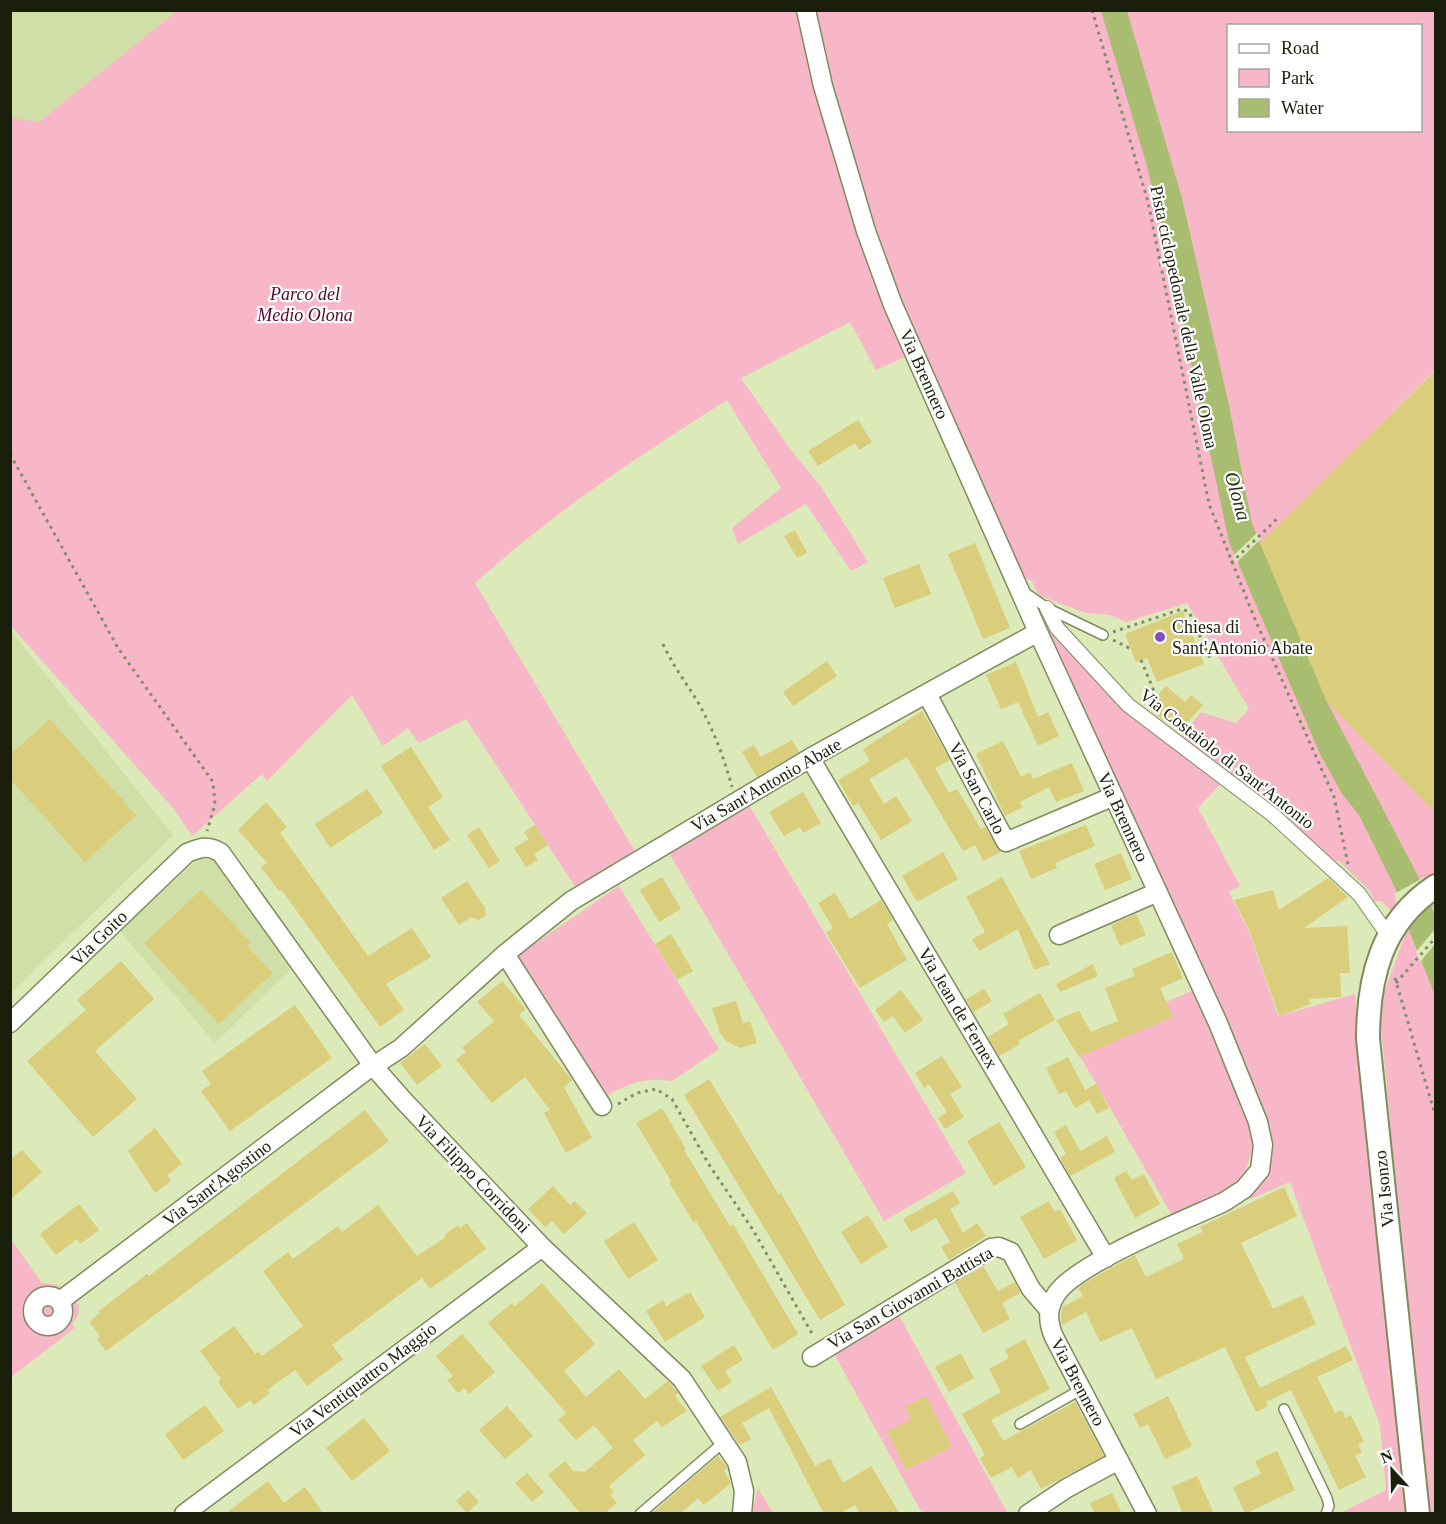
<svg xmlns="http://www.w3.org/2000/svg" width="1446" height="1524" font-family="'Times New Roman',serif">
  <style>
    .built { fill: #d0dfa7 }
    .green { fill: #f8b7c9; fill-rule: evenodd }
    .water { fill: #a9bd70 }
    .pier { fill: #dce9b8 }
    .building { fill: #dacd7c }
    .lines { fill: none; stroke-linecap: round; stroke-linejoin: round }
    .service-casing { stroke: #7f8b5d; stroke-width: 12 }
    .pedestrian-casing { stroke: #7f8b5d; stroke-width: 16 }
    .minor-casing { stroke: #7f8b5d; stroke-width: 21 }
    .tertiary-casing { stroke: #7f8b5d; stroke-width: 26 }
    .path { stroke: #848d6a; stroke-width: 3; stroke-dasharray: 3 4.5; stroke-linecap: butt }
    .service { stroke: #fff; stroke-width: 9 }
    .pedestrian { stroke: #fff; stroke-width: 14 }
    .minor { stroke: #fff; stroke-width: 18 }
    .tertiary { stroke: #fff; stroke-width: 22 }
    .poi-dot { fill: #834fc7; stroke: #fff; stroke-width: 2 }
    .labels { text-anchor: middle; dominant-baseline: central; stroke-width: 4.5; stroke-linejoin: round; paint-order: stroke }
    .park-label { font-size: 18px; font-style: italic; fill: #530a2a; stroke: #fff }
    .street-label { font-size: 18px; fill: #1a1f0c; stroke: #fff }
    .poi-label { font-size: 18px; fill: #1a1f0c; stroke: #fff; text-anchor: start }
    .water-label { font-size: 20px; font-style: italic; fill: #293110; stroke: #fff }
  </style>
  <rect width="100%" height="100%" fill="#dce9b8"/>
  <path class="built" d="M11 11H239L11 224Z
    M11 631 173 835 11 993Z
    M202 859 216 860 293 967 215 1043 120 931 194 863Z"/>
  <path class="green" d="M177 11H1435V370L1391 414 1436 451 1435 1513H1340L1386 1490 1380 1425 1290 1182 1251 1199 1245 1188 1264 1145 1020 590 1097 670 1176 743 1201 712 1236 723 1249 709 1187 603 1126 622 1110 615 1086 613 1038 595 1032 581 1015 573 914 353 876 370 850 322 741 378 790 449 822 488 868 562 851 571 806 504 738 544 732 528 781 488 727 400C637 457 555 511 475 583L639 858 576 888 466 719 419 743 408 728 383 746 352 695 267 781 262 774 192 836 173 808 11 626 10 118 39 122ZM1228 26H1420V130H1228ZM1227 777 1332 861H1339L1370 891 1374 901H1381L1408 927 1379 1007 1390 1120 1369 1130 1355 994 1278 1016 1249 932 1229 892 1240 886 1198 808Z
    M749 805 966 1173 884 1221 669 853Z
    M619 886 719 1049 672 1081C644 1077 632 1083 607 1095L518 955Z
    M1192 991 1243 1104 1252 1133V1151L1245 1171 1234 1185 1224 1193 1173 1217 1080 1056 1172 1017 1166 1002Z
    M11 1239 42 1283 59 1285 79 1306 78 1315 72 1324 75 1328 11 1377Z
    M897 1312 1007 1512 1004 1514 922 1513 833 1352Z
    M758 1488 773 1513H752Z"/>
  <path class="water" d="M1101 11H1127L1182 198 1229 405 1252 524 1327 702 1418 876 1435 915V995L1410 933 1397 892 1359 815 1342 794 1320 754 1229 542 1162 227 1146 163Z"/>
  <path class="pier" d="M1257 533 1261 539 1236 563 1233 556Z
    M1423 878 1433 901 1406 932 1394 894Z
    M1435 929V944L1420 962 1416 952Z"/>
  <path class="building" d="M1436 370V814L1327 702 1260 543Z
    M858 420 872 442 859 450 855 443 818 466 808 451Z
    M795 530 807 553 797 558 784 536Z
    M975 543 1010 628 983 639 948 554Z
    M919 564 931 594 895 608 883 578Z
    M1183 611 1204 664 1157 682 1147 658 1136 662 1125 634Z
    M827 661 837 676 793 706 783 692Z
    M1016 662 1038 717 1048 712 1059 736 1038 746 1018 702 1001 709 986 675Z
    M1166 686 1185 702 1191 695 1203 705 1185 725 1176 716 1168 724 1147 708Z
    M922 711 950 760 935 768 949 793 957 789 981 829 985 827 1001 852 983 861 975 845 963 851 907 757 869 779 884 804 896 796 912 821 881 840 858 803 853 806 838 780 870 761 863 749Z
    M50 719 136 815 85 862 10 779V755Z
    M792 740 799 752 757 777 742 752 754 745 761 757Z
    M1003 741 1021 777 1030 772 1033 779 1072 763 1084 791 1056 802 1049 787 1020 802 1023 807 1005 816 976 754Z
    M411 747 443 797 428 807 450 840 434 850 381 766Z
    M367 789 383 813 330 848 315 824Z
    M803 792 821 823 803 833 800 827 784 836 769 812Z
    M266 802 287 827 280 833 368 956 412 928 431 957 386 984 404 1010 380 1027 281 889 279 891 261 867 267 863 238 830Z
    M535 825 548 845 534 854 538 860 526 867 514 848 529 839 524 832Z
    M1086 825 1095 846 1055 863 1057 868 1031 879 1019 851Z
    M479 827 500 861 489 868 467 835Z
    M943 852 958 879 917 902 902 876Z
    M1121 853 1132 879 1105 890 1094 864Z
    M662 877 681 909 659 922 640 890Z
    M1002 877 1025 919 1050 964 1034 970 1018 929 979 951 972 939 985 932 966 897Z
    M1328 878 1348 897 1304 928 1347 926 1350 973H1340L1341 997 1309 999 1311 1004 1279 1016 1249 930 1234 900 1273 890 1279 910Z
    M467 881 485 908 486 916 478 920 472 917 459 925 441 898Z
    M201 890 251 942 247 946 273 973 219 1024 144 943Z
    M835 893 850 919 881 900 893 920 887 924 907 960 860 988 826 933 833 928 818 903Z
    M1136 914 1146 935 1120 946 1111 925Z
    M671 934 693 971 677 980 655 944Z
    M1172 952 1183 978 1160 988 1173 1017 1079 1057 1056 1020 1079 1011 1091 1032 1118 1021 1105 988 1135 976 1132 969Z
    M121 961 154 999 95 1051 137 1099 93 1137 27 1061 86 1010 77 1000Z
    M1093 964 1098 976 1060 992 1056 984Z
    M502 981 526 1009 519 1015 572 1080 564 1087 592 1138 566 1153 544 1113 550 1110 525 1077 492 1103 456 1060 466 1052 462 1048 494 1021 477 1002Z
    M984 989 992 1001 973 1012 966 999Z
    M901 990 923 1020 905 1033 893 1016 884 1022 875 1010Z
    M1040 993 1055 1020 1018 1041 1020 1044 999 1056 988 1037 1009 1024 1003 1014Z
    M736 1001 743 1023 750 1021 757 1043 740 1048 726 1041 720 1033 712 1008Z
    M295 1005 332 1058 230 1131 201 1091 211 1084 202 1071Z
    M425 1044 442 1066 417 1085 400 1063Z
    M942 1056 962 1087 950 1094 964 1117 945 1129 938 1118 947 1112 929 1084 924 1088 915 1073Z
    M1068 1057 1085 1090 1096 1084 1109 1108 1097 1114 1089 1100 1075 1108 1066 1091 1059 1094 1046 1068Z
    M709 1079 779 1195 781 1193 845 1305 820 1320 684 1095Z
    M662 1108 686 1149 684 1150 730 1226 733 1224 798 1334 773 1350 696 1221 694 1223 669 1182 671 1181 636 1123Z
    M365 1110 389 1141 106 1351 97 1339 100 1336 89 1322 100 1313 99 1311 147 1274 149 1276Z
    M999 1122 1026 1167 994 1186 967 1141Z
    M1066 1125 1080 1151 1107 1136 1115 1152 1070 1176 1060 1158 1066 1154 1054 1132Z
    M155 1128 182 1164 167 1175 171 1181 155 1193 128 1151Z
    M22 1150 42 1172 10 1200V1160Z
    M1126 1171 1132 1180 1144 1174 1160 1204 1135 1218 1114 1178Z
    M553 1186 570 1205 575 1201 587 1213 564 1234 552 1221 545 1227 528 1209Z
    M1284 1187 1297 1216 1241 1243 1273 1309 1303 1295 1316 1324 1245 1357 1260 1388 1346 1346 1353 1360 1317 1377 1335 1413 1342 1410 1346 1418 1351 1415 1364 1442 1358 1444 1362 1452 1355 1456 1366 1477 1339 1490 1291 1390 1266 1402 1268 1406 1256 1412 1225 1347 1156 1379 1132 1328 1100 1342 1086 1312 1062 1325 1061 1323 1062 1307 1083 1296 1078 1288 1093 1278 1135 1255 1146 1277 1184 1259 1177 1244 1203 1232 1200 1227Z
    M953 1191 960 1203 950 1209 963 1233 977 1223 986 1236 949 1260 941 1247 950 1242 936 1218 911 1232 903 1219Z
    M1049 1201 1054 1212 1060 1209 1077 1240 1044 1259 1020 1217Z
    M79 1204 99 1230 80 1244 77 1239 56 1255 40 1234Z
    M378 1205 417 1256 446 1237 444 1235 458 1225 460 1228 467 1223 486 1249 430 1289 422 1278 332 1345 343 1359 307 1386 295 1370 267 1390 270 1393 254 1405 250 1400 238 1409 218 1382 221 1379 200 1351 234 1326 255 1354 259 1352 262 1356 303 1326 263 1271 288 1252 293 1259 338 1226 342 1232Z
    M868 1215 888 1247 861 1264 841 1232Z
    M634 1222 658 1260 628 1279 604 1241Z
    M983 1266 998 1291 1015 1282 1020 1293 1002 1303 1010 1319 983 1333 955 1283Z
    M542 1283 595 1344 564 1371 586 1397 619 1369 645 1399 668 1381 678 1393 675 1396 687 1411 662 1427 657 1421 633 1440 645 1455 609 1486 614 1492 610 1495 617 1503 604 1514H581L548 1475 565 1461 573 1471 585 1472 613 1448 594 1425 576 1440 558 1420 566 1413 488 1323 512 1303 515 1306Z
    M690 1292 705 1317 665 1342 646 1311 663 1300 666 1306Z
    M462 1334 495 1372 469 1394 464 1388 458 1393 447 1380 453 1376 436 1356Z
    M1025 1339 1050 1389 991 1420 1003 1441 1075 1402 1104 1456 1041 1489 1031 1470 1018 1478 1012 1467 991 1478 980 1458 985 1455 962 1414 1001 1392 989 1369 1009 1358 1005 1350Z
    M734 1345 743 1360 725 1371 732 1382 718 1391 701 1366Z
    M961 1353 974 1378 949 1392 935 1367Z
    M771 1387 815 1466 830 1458 843 1483 871 1466 900 1514H860L855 1505 839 1514H824L769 1408 742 1423 751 1439 740 1445 720 1417Z
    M926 1396 952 1447 906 1470 887 1432 911 1420 905 1407Z
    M1168 1396 1192 1446 1165 1459 1148 1424 1140 1428 1133 1414Z
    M205 1405 224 1431 183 1460 165 1434Z
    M507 1406 533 1436 505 1459 479 1430Z
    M364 1418 390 1451 352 1481 326 1448Z
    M1277 1451 1295 1490 1245 1514 1233 1487 1261 1474 1255 1461Z
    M718 1456 727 1467 724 1471 731 1483 704 1505 698 1498 680 1514H651Z
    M527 1473 544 1492 532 1502 515 1483Z
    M1197 1476 1214 1514H1183L1172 1487Z
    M268 1481 284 1503 305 1487 324 1514H225Z
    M468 1490 479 1502 467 1513 456 1501Z
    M1112 1493 1122 1514H1095L1090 1503Z"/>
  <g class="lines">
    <g class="service-casing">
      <path id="service" d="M1024 592 1047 608 1103 635
        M1284 1409 1327 1498 1329 1506 1326 1514
        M1020 1424 1082 1389
        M640 1514 725 1441"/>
    </g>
    <g class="pedestrian-casing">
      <path id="pedestrian" d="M1047 608 1057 628 1128 705 1273 815 1359 894 1388 935"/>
    </g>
    <g class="minor-casing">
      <path id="minor" d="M806 10 823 86 866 231 893 305 1038 632 1218 1023 1258 1122 1263 1145 1260 1170 1244 1189 1224 1202C1187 1219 1078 1263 1057 1293 1047 1307 1047 1321 1054 1337L1147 1514
        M927 694 1006 842 1114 796
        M810 758 1106 1258
        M1059 935 1158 892
        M505 954 602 1106
        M10 1023 187 853C199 848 208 844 221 853L374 1067 403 1100 542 1247 682 1379 737 1462 744 1491 742 1514
        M33 1311a15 15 0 1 1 30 0a15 15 0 1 1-30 0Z
        M60 1301 364 1072 401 1048 505 954 571 901 810 758 1038 632
        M812 1357 991 1248 999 1247 1011 1252 1031 1289 1049 1310
        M184 1514 542 1247
        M1028 1514 1067 1488 1119 1460"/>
    </g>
    <g class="tertiary-casing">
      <path id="tertiary" d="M1418 1514 1368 1039C1368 978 1381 922 1436 886"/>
    </g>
    <path class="path" d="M1092 10 1148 202 1209 504 1254 617 1334 797 1348 864
      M10 454 118 648 213 782 215 804 207 831
      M1231 563 1277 519
      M1113 632 1182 609 1189 612 1210 658
      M1113 640 1131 649
      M663 644C673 666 687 684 699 704 714 731 724 758 732 787
      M1141 660 1154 691 1146 702
      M1395 978 1436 1118
      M1396 983 1436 937
      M618 1104 637 1093 656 1089 672 1099 708 1163 753 1230 814 1337"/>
    <use href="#service" class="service"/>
    <use href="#pedestrian" class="pedestrian"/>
    <use href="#minor" class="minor"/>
    <use href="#tertiary" class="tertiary"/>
  </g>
  <circle class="poi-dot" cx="1160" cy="637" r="6"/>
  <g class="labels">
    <g class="park-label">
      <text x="305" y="294">Parco del<tspan x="305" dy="21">Medio Olona</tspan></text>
    </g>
    <g class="street-label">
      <text transform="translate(1184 317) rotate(78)">Pista ciclopedonale della Valle Olona</text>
      <text transform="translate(924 374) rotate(66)">Via Brennero</text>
      <text transform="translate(1227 759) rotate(38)">Via Costaiolo di Sant'Antonio</text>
      <text transform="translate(766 785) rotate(-30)">Via Sant'Antonio Abate</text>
      <text transform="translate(977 788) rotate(62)">Via San Carlo</text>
      <text transform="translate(1123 817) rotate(65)">Via Brennero</text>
      <text transform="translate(99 938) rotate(-44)">Via Goito</text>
      <text transform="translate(958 1008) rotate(59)">Via Jean de Fernex</text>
      <text transform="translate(473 1174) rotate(46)">Via Filippo Corridoni</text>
      <text transform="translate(217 1183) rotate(-37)">Via Sant'Agostino</text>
      <text transform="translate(1384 1189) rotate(-96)">Via Isonzo</text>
      <text transform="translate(910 1298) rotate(-30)">Via San Giovanni Battista</text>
      <text transform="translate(363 1380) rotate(-37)">Via Ventiquattro Maggio</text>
      <text transform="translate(1078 1382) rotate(62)">Via Brennero</text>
    </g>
    <g class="poi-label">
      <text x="1172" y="627">Chiesa di<tspan x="1172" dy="21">Sant'Antonio Abate</tspan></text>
    </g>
    <g class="water-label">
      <text transform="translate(1238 496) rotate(74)">Olona</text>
    </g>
  </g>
  <rect width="1446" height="1524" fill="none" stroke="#1a1f0c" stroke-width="24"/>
  <rect x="1227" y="24" width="195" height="108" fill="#ffffff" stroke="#a3a59e" stroke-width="1.5"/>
  <rect x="1239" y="44" width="30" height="9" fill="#ffffff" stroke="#a3a59e" stroke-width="1.5"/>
  <text x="1281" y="54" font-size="18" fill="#1a1f0c">Road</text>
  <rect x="1239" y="69" width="30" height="18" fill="#f8b7c9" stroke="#a3a59e" stroke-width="1.5"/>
  <text x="1281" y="84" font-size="18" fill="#1a1f0c">Park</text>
  <rect x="1239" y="99" width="30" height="18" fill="#a9bd70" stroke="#a3a59e" stroke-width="1.5"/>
  <text x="1281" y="114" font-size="18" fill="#1a1f0c">Water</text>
  <g transform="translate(1392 1470) rotate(338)" stroke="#ffffff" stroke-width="4.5" paint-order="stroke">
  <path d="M0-4.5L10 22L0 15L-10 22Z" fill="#1a1f0c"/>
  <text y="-9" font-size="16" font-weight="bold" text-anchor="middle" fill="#1a1f0c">N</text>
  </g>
</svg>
